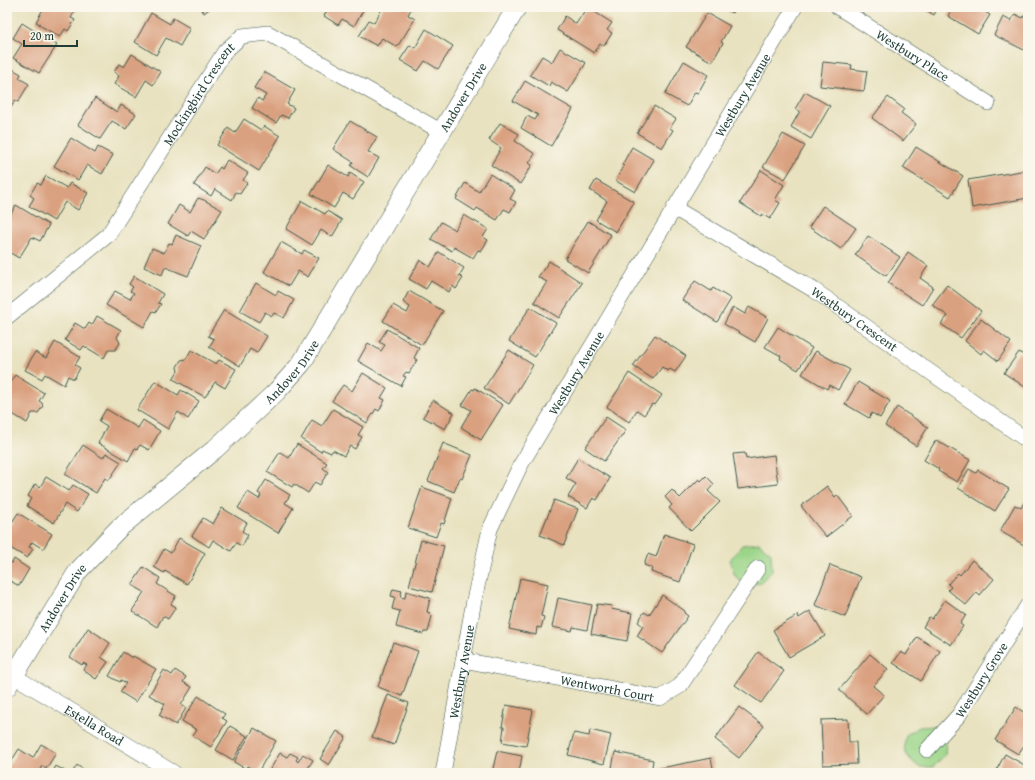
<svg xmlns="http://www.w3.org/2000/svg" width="1035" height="780" font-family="'Gentium Book Plus',serif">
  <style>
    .green { fill: #9bd589; stroke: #5d895e }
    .building { fill: #daa180 }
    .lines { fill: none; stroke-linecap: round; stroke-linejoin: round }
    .minor-casing { stroke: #3d5649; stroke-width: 16 }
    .tertiary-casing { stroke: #3d5649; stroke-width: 20 }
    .minor { stroke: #fff; stroke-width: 15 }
    .tertiary { stroke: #fff; stroke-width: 19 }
    .labels { text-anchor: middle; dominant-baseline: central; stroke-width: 4; stroke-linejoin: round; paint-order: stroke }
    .street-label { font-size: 13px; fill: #1f3d34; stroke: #fbf7ec }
  </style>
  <rect width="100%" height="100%" fill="#fbf7ec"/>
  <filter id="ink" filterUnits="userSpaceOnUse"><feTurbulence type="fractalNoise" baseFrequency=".025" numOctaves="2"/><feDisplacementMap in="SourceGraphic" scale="8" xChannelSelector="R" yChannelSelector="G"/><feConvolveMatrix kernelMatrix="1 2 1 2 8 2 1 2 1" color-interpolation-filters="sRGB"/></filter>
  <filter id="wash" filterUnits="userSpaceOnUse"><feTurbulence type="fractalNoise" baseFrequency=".012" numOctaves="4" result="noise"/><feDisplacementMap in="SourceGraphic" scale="16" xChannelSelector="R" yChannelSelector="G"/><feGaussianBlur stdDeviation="0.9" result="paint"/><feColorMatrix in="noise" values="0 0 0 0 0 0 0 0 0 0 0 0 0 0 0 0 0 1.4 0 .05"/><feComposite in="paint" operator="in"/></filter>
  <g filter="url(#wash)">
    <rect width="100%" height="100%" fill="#e8e2c0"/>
    <path class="green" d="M759 543 771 553 772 570 760 583 745 585 735 576 730 560 742 545Z
      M935 726 946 740 945 755 933 767H919C906 756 902 753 906 735L919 727Z"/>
    <g id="blocks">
      <path class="building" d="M44 7H72L76 9 71 18 75 20 68 31 65 29 60 37 39 25 40 24 36 22Z
        M200 7H212L204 13Z
        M329 7H365L354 26 342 19 338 25 324 16Z
        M383 7H407L411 9 408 15 415 19 397 47 382 38 377 46 359 36 369 20 374 23Z
        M587 7 612 23 607 30 612 33 604 46 600 44 594 53 557 30 565 16 576 24Z
        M721 7H735L732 13Z
        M921 7H938L934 15Z
        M953 7H982L980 9 990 15 978 34 948 16Z
        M1028 8V47L1026 51 994 35 1003 17 1011 21 1015 14 1023 18Z
        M151 13 170 24 173 18 190 28 180 46 166 38 156 55 135 42Z
        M707 13 730 26 721 42 723 43 712 62 686 47Z
        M22 23 57 45 39 73 13 58 22 44 13 38Z
        M426 29 453 46 438 69 425 61 418 71 400 60 410 45 415 48Z
        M560 48 586 63 568 92 551 82 549 86 530 75 542 56 552 62Z
        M132 54 161 72 153 85 146 80 136 97 114 84 119 76 114 72 119 64 124 67Z
        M684 61 708 75 698 93 695 92 687 106 665 94Z
        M823 62 852 65 851 69 867 71 864 91 820 86Z
        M7 66 21 74 19 78 29 84 18 102 15 100 11 108 7 106Z
        M264 72 295 90 287 104 294 108 288 118 281 115 276 123 252 108 258 98 262 101 266 95 254 88Z
        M525 81 573 109 551 146 521 128 527 116 535 120 538 115 513 101Z
        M805 92 830 106 811 139 791 127 800 111 795 109Z
        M888 97 904 109 901 113 916 124 903 141 872 118Z
        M95 98 117 112 121 105 136 114 126 129 112 121 100 139 78 125Z
        M654 106 676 119 670 128 673 130 662 148 637 133Z
        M7 117 11 119 7 126Z
        M244 119 261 130 264 126 280 136 259 171 217 145 228 128 235 133Z
        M350 121 377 137 368 152 379 158 368 177 351 166 353 162 333 149Z
        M500 123 519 134 515 141 535 154 529 163 532 165 520 184 491 165 501 148 489 140Z
        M783 134 805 146 785 179 763 167Z
        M71 138 95 153 98 147 113 155 102 174 87 165 78 180 54 166Z
        M632 147 654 160 635 192 616 181 624 166 622 165Z
        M916 147 963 176 950 197 903 168Z
        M227 160 248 173 243 180 247 183 240 194 236 192 232 200 215 189 211 196 194 185 205 167 215 174 220 167 222 169Z
        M328 165 348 177 350 173 364 182 353 199 343 193 334 208 311 194Z
        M761 170 784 185 775 200 780 203 770 219 762 214 761 216 740 203Z
        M1027 170 1028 198 972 208 968 180Z
        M490 174 515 190 510 199 516 202 510 212 504 209 497 220 477 208 475 211 456 199 465 183 479 192Z
        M46 176 67 188 70 183 88 193 78 210 65 202 54 221 29 206 34 198 30 195 37 183 41 185Z
        M596 180 634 202 616 232 596 220 607 201 590 190Z
        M198 198 204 200 222 210 204 239 191 231 188 236 168 224 179 205 190 212Z
        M302 201 325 214 327 211 342 220 332 237 321 230 312 245 286 229Z
        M16 205 49 225 40 241 32 237 19 258 7 251V216L9 217Z
        M823 206 856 228 841 249 809 227Z
        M464 215 488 229 483 237 488 240 481 251 478 250 473 258 454 247 452 251 431 239 441 222 455 230Z
        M588 221 611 235 588 273 565 259Z
        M176 235 201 246 188 276 165 267 162 275 144 267 152 248 164 253 169 243 172 244Z
        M868 236 900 257 886 276 855 255Z
        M281 242 302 254 304 250 319 258 308 277 298 271 289 286 264 272Z
        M439 252 464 268 459 276 463 278 456 289 452 286 449 292 431 281 426 289 409 279 420 260 430 267Z
        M908 252 928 266 920 278 933 287 922 305 888 283Z
        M549 261 582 283 559 318 534 302 547 282 538 277Z
        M134 276 163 294 158 303 161 304 156 312 153 311 144 327 106 305 115 291 130 299 134 293 130 291 133 287 129 284Z
        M695 281 711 291 713 288 731 299 717 322 682 300Z
        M256 283 276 295 278 291 294 300 284 318 274 313 272 316 265 312 259 322 240 311Z
        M947 285 981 311 961 338 941 324 948 316 932 305Z
        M409 291 443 311 422 345 383 321 393 305 407 313 410 307 403 302Z
        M530 307 556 323 535 357 509 341Z
        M733 307 745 314 749 307 768 318 755 342 724 324Z
        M224 310 267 336 257 353 250 349 240 366 209 347 214 339 208 336Z
        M97 316 121 330 117 337 120 343 115 350H108L104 358 84 346 81 350 65 340 75 323 85 329 89 323 92 325Z
        M981 319 1011 342 998 361 984 350 981 354 965 341Z
        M778 327 812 348 798 370 780 359 781 356 765 347Z
        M387 329 419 348 414 358 417 360 409 373 406 372 403 376 406 377 401 386 358 361 368 343 381 351 385 345 379 342Z
        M655 335 686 356 675 372 670 369 668 371 662 367 653 379 633 366Z
        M55 342 80 357 75 365 80 368 74 379 68 376 64 385 45 374 42 379 25 370 35 352 46 358Z
        M191 350 216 364 219 360 236 369 225 388 215 382 205 397 173 379 178 371 177 367 181 360 186 359Z
        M509 350 533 365 509 404 484 388Z
        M816 351 850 370 838 390 829 385 827 389 802 374Z
        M1019 352 1028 358V389L1004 373Z
        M363 373 387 388 381 398 385 400 379 411 376 409 367 423 332 401 343 385 352 391Z
        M629 373 662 395 655 405 652 404 644 415 637 410 629 422 607 407Z
        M15 375 44 393 39 401 42 403 43 406 38 413H32L27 423 11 413 9 416 7 415V387Z
        M155 381 178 395 181 390 199 401 188 419 178 412 168 429 137 410Z
        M858 382 890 401 880 418 872 413 869 418 845 404Z
        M475 388 503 405 481 440 461 427 471 410 462 405 472 389 474 390Z
        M433 400 454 413 445 429 423 417Z
        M897 407 928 427 916 446 885 426Z
        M106 409 138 428 143 420 160 431 149 450 140 445 137 449 135 448 128 461 98 443 107 426 99 421Z
        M333 409 363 427 358 435 362 437 355 449 350 446 344 456 333 450 331 453 322 449 321 452 301 439 312 420 322 426Z
        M606 417 626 430 604 461 585 448Z
        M936 440 970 460 957 482 938 471 939 469 924 460Z
        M443 443 472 455 462 479 460 478 454 492 428 481Z
        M297 444 327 463 323 468 328 472 320 485 315 482 308 493 294 484 292 487 267 472 280 452 289 458Z
        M83 445 103 458 106 453 121 462 109 480 105 478 96 493 65 474Z
        M745 453 746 459 774 455 778 484 738 489 733 454Z
        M578 458 610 478 597 500 593 498 587 508 568 497 576 484 566 478Z
        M969 469 976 473 978 470 1009 489 995 511 958 488Z
        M706 476 714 484 708 491 720 502 691 531 669 508 672 505 665 497 672 490 680 498 699 479 701 481Z
        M46 477 69 491 73 485 88 494 77 512 65 504 54 523 27 506 31 498 28 496 35 484 40 487Z
        M266 480 290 495 285 503 293 508 278 533 238 508 248 492 259 499 261 495 258 493Z
        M827 486 835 497 837 495 853 516 826 537 801 506Z
        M422 487 452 498 444 524 441 523 436 537 408 528Z
        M1028 495V538L1024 545 1000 531 1015 505 1021 508Z
        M554 500 578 509 564 545 540 535Z
        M222 508 247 523 242 531 248 535 242 546 236 543 231 551 213 540 209 547 192 536 203 518 213 524Z
        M18 513 52 534 43 549 32 542 29 547 33 549 27 558 7 546V530Z
        M664 534 693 544 680 582 651 572 652 568 644 565 648 554 656 557Z
        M179 538 205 553 187 584 165 571 164 573 154 567 164 549 171 553Z
        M421 540 444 546 432 592 409 586Z
        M14 559 29 569 19 586 7 579V560L12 563Z
        M972 560 994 579 980 595 977 592 966 605 948 590 951 587 948 584 958 573 960 575Z
        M830 565 861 577 845 617 815 605Z
        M143 567 160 578 157 584 176 596 171 604 176 607 168 619 163 616 157 627 132 611 144 592 132 585Z
        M520 578 548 584 541 616 544 617 541 628 537 627 536 635 509 629Z
        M393 589 402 591 400 597 405 598 406 591 430 598 427 612 430 613 429 615 432 616 428 632H424L423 634 396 627 400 611 392 609 395 597 391 596Z
        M662 595 685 611 684 613 688 616 662 653 637 636 643 626 638 622 644 612 649 615Z
        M558 598 592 605 587 630 573 627 572 631 552 627Z
        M945 600 966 615 960 624 963 626 951 645 923 627 929 617 932 619Z
        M597 604 612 606 611 609 632 613 627 641 591 634Z
        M810 611 825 636 789 657 773 630 798 615 799 618Z
        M88 628 110 643 101 657 108 662 96 679 83 670 87 665 83 663 82 665 70 657Z
        M917 637 940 651 921 681 893 663 901 652 906 655Z
        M393 642 418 651 402 696 378 687Z
        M123 652 132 658 133 656 156 669 136 702 120 692 126 683 121 680 120 682 109 676Z
        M758 652 784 671 761 703 735 685Z
        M870 654 888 669 873 686 884 695 867 714 839 690Z
        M164 670 172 675 175 670 186 677 183 682 192 687 181 705 186 708 176 725 159 715 165 704 149 695Z
        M388 695 409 703 394 745 372 737Z
        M198 696 225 714 222 718 227 721 211 747 193 736 197 730 182 721Z
        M506 705 533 710 526 746 502 742 504 727H502Z
        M739 707 764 726 739 758 715 739Z
        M1016 707 1028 715V740L1018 754 995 740Z
        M848 719 849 742H856L857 764 823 765 821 720Z
        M230 726 247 736 233 760 216 750Z
        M254 728 276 741 258 772 247 766 246 769 234 762Z
        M590 730 611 735 604 764 568 755 574 733 589 736Z
        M337 731 346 737 329 765 320 759Z
        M41 744 56 753 46 769 42 766 38 773H7V768L19 749 33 758Z
        M497 751 522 756 519 773H492Z
        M615 752 653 760 651 773H611Z
        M280 753 287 757 290 753 298 757 296 760 298 762 303 754 313 760 308 768 311 770 309 773H268Z
        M1005 754 1028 767V773H995Z
        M711 758 714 773H657L656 769Z
        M77 765 78 766 90 773H72Z
        M56 766 68 773H52Z"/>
    </g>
  </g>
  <g filter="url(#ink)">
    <use href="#blocks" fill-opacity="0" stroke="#3d5649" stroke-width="1"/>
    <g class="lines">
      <g class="minor-casing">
        <g id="minor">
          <path id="s1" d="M838 7 988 103"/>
          <path id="s2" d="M674 208 814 290 1028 441"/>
          <path id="s3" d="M7 317 108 235 225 51 242 36 268 33 442 132"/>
          <path id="s4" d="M463 660 660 698 680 686 758 568"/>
          <path id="s5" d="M14 676 174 773"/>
          <path id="s6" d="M927 750 959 715 1028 605"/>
          <path id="s7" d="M443 773 474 600 490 529 520 466 795 7"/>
        </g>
      </g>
      <g class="tertiary-casing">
        <g id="tertiary">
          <path id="s8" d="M7 687 78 571 119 528 215 449 277 391 301 364 517 7"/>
        </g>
      </g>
      <use href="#minor" class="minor"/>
      <use href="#tertiary" class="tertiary"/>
    </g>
  </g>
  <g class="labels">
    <g class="street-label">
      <text stroke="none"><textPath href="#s1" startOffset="89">Westbury Place</textPath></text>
      <text stroke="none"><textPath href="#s3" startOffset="298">Mockingbird Crescent</textPath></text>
      <text stroke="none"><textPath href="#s7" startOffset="751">Westbury Avenue</textPath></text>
      <text stroke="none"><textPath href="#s8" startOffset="753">Andover Drive</textPath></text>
      <text stroke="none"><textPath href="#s2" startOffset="212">Westbury Crescent</textPath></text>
      <text stroke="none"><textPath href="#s8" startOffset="429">Andover Drive</textPath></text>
      <text stroke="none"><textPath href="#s7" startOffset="427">Westbury Avenue</textPath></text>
      <text stroke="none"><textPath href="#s8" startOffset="105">Andover Drive</textPath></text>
      <text stroke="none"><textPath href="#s7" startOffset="103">Westbury Avenue</textPath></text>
      <text stroke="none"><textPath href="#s6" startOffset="89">Westbury Grove</textPath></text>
      <text stroke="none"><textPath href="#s4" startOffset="147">Wentworth Court</textPath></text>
      <text stroke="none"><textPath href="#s5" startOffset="94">Estella Road</textPath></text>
    </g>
  </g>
  <rect width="1035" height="780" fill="none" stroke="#fbf7ec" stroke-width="24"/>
  <path d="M24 40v6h53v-6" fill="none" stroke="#1f3d34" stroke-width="2"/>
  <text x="30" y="40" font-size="12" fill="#1f3d34" stroke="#fbf7ec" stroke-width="3" paint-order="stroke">20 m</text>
</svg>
